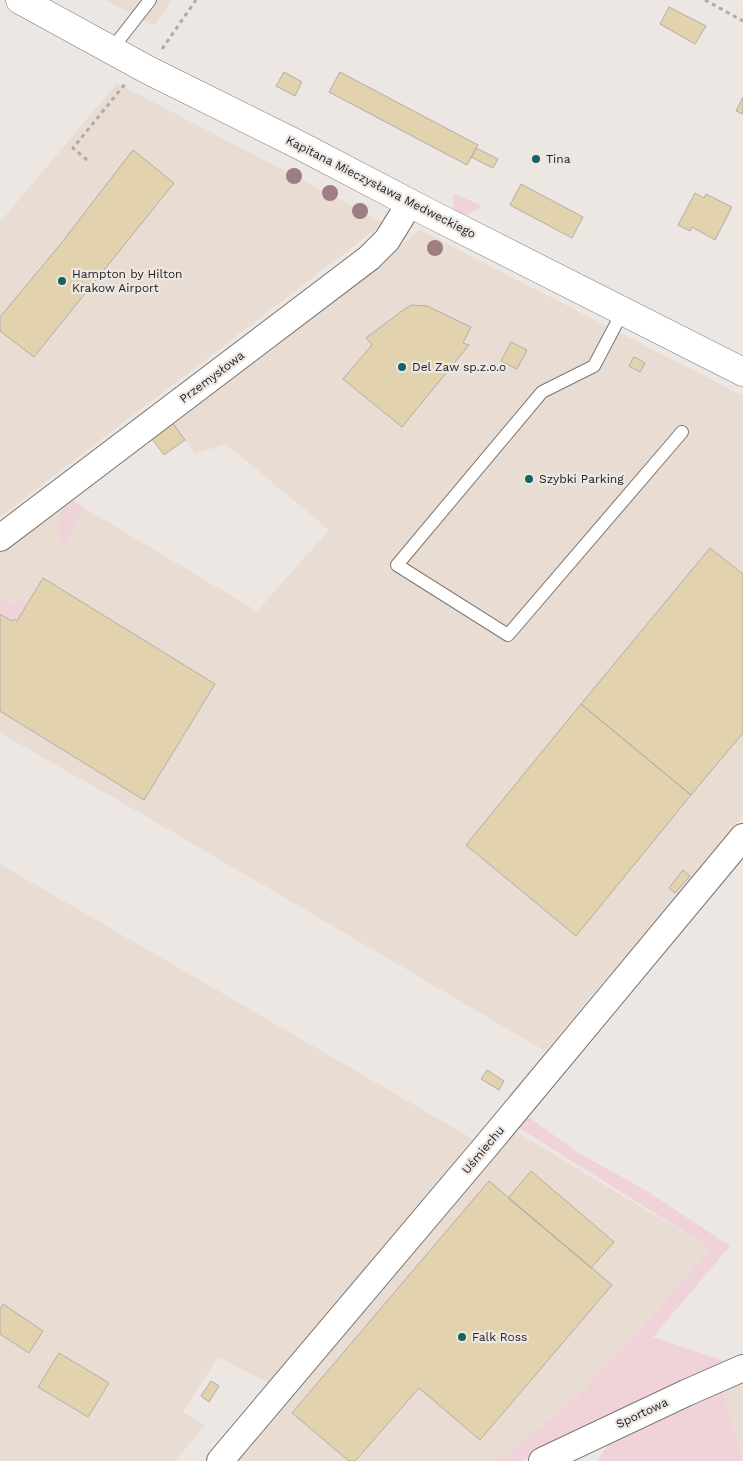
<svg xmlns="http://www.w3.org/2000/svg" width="743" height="1461" font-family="'Work Sans',sans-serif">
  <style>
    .built { fill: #e9ddd3 }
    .green { fill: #efd3d8 }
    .building { fill: #e2d2ad; stroke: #b1aea9 }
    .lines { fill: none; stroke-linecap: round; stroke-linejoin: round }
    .lane-casing { stroke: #7b7672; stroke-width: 14 }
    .street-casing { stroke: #7b7672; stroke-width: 28 }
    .secondary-casing { stroke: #7b7672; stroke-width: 29 }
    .path { stroke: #afaaa7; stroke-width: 3; stroke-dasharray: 4 4; stroke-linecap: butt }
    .lane { stroke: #fff; stroke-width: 12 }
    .street { stroke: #fff; stroke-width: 26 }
    .secondary { stroke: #fff; stroke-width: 28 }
    .tree { fill: #9e7d83 }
    .poi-dot { fill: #156463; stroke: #ede7e3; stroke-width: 2 }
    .labels { text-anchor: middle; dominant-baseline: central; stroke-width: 4.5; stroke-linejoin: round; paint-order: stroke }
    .poi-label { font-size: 12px; fill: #242221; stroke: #ede7e3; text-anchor: start }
    .street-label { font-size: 12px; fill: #242221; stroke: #ede7e3 }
  </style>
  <rect width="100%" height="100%" fill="#ede7e3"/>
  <path class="built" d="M105 0H172L154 26Z
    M117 83 384 223 0 517V222Z
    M420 230 743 396V816L545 1051 142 814 0 733V553L68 498 257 611 329 530 226 444 195 454 171 421 380 263Z
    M0 864 473 1139 273 1385 218 1357 183 1412 205 1425 175 1461H0Z
    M513 1130 710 1248 640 1330 578 1396 499 1461H233Z
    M743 1383V1460L723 1392Z"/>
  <path class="green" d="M453 193 482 206 467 215 454 211Z
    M68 498 84 508 63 545C55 522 57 518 68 498Z
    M0 598 15 607 20 599 27 604 17 621 14 619 12 621 0 614Z
    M524 1114 582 1155 642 1188 730 1246 653 1337 727 1362 522 1461H499L578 1396 640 1330 710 1248 516 1126Z
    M723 1392 743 1461H599L598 1459 609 1444Z"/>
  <path class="building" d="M669 7 706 26 695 44 660 24Z
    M284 72 302 82 295 96 276 86Z
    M340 72 478 145 467 165 329 92Z
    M743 97V114L736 111Z
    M476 148 498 159 493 168 471 157Z
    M133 150 174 183 34 357 0 331V317L59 246Z
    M521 184 583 217 572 238 510 205Z
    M695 193 704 198 706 194 732 207 715 240 692 227 690 231 678 225Z
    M412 305 427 306 471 327 463 343 469 345 402 427 343 379 372 345 366 338 406 308Z
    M511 342 527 350 517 369 501 361Z
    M635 357 645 363 640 372 629 366 633 358Z
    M171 421 185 440 164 455 150 436Z
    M710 548 743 574V733L691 795 581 704Z
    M43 578 215 684 144 800 0 711V614L12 621 14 619 17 621Z
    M581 704 691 795 576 936 466 845Z
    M683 870 690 876 675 893 669 888Z
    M487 1070 504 1081 499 1090 481 1079Z
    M531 1171 614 1242 591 1268 508 1198Z
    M489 1181 612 1285 480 1440 419 1388 355 1461H349L292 1413Z
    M3 1304 43 1331 29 1353 0 1334V1309Z
    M59 1353 109 1383 88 1417 38 1387Z
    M211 1381 219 1386 209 1402 201 1396Z"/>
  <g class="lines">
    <g class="lane-casing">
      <path id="lane" d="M111 50 150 0
        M623 311 594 366 542 392 397 565 508 635 682 432"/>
    </g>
    <g class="street-casing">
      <path id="street" d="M0 538 369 258 387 240 410 203
        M220 1461 487 1145 743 837
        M542 1461 686 1393 743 1368"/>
    </g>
    <g class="secondary-casing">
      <path id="secondary" d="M20 0 148 70 299 145 427 212 743 372"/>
    </g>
    <path class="path" d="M705 0 743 21
      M162 49 196 0
      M87 160 73 148 125 84"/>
    <use href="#lane" class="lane"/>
    <use href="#street" class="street"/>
    <use href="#secondary" class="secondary"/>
  </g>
  <g class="tree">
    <circle cx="294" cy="176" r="8"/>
    <circle cx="330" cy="193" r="8"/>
    <circle cx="360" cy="211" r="8"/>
    <circle cx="435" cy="248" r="8"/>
  </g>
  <g class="poi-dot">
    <circle cx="536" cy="159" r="5"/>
    <circle cx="62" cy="281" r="5"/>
    <circle cx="402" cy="367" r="5"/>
    <circle cx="529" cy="479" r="5"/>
    <circle cx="462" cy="1337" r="5"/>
  </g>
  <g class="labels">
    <g class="poi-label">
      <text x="546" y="159">Tina</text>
      <text x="72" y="274">Hampton by Hilton<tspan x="72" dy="14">Krakow Airport</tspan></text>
      <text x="412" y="367">Del Zaw sp.z.o.o</text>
      <text x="539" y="479">Szybki Parking</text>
      <text x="472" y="1337">Falk Ross</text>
    </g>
    <g class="street-label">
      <text transform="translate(381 187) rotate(27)">Kapitana Mieczysława Medweckiego</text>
      <text transform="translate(212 377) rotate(-37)">Przemysłowa</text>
      <text transform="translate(483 1150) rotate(-50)">Uśmiechu</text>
      <text transform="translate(642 1413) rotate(-25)">Sportowa</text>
    </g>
  </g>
</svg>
